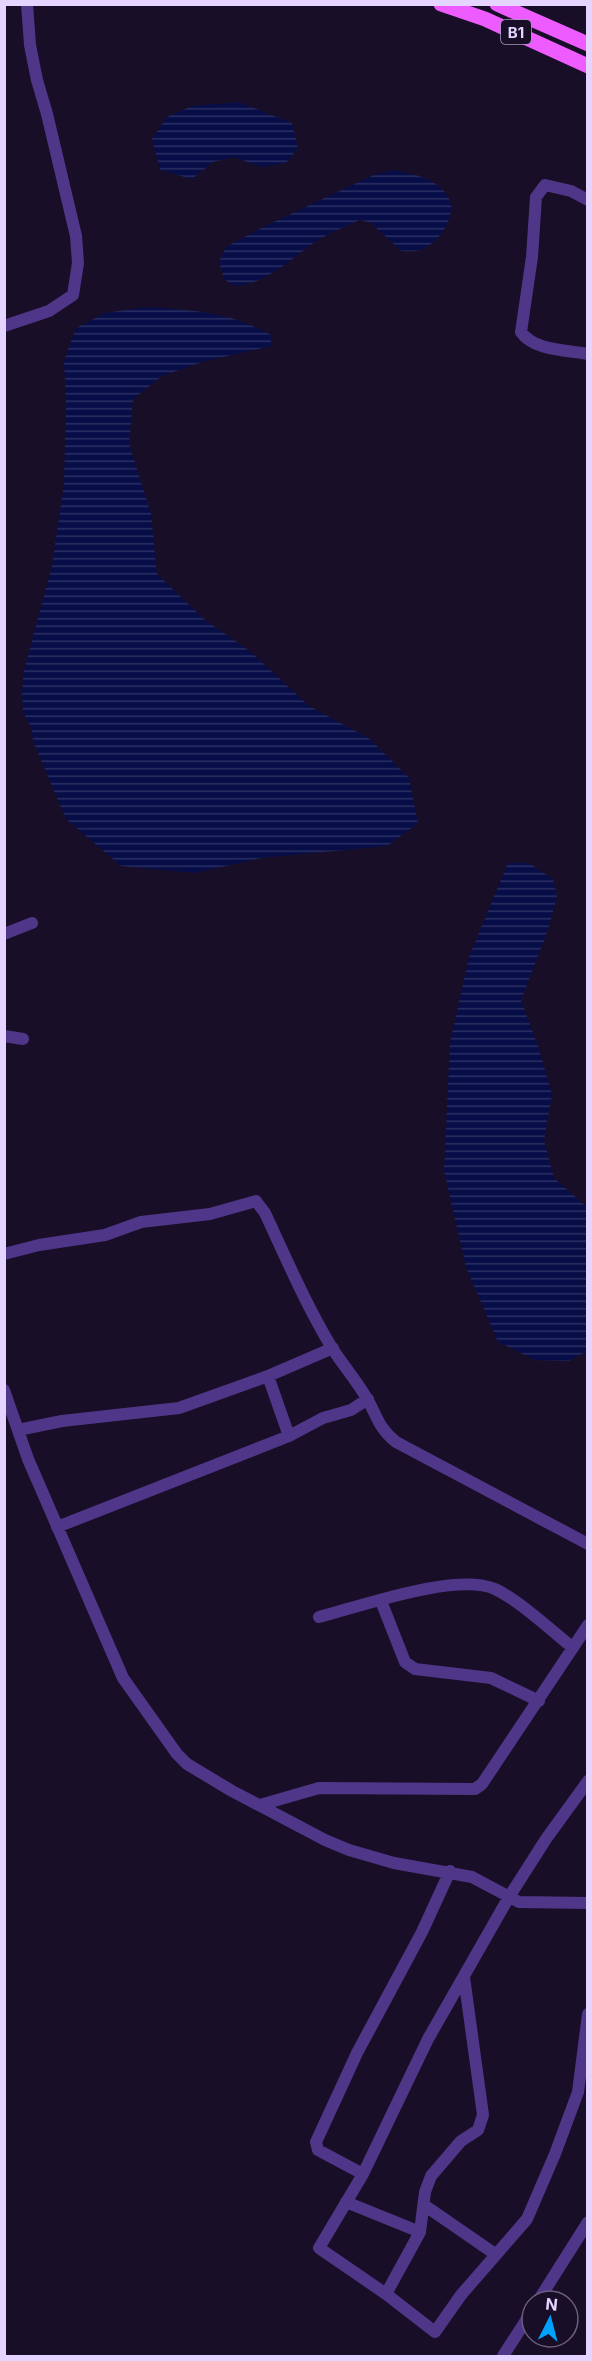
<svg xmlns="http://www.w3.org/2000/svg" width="592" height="2361" font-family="Inter,sans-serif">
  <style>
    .water { fill: url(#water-rules) }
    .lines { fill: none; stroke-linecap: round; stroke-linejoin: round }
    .minor { stroke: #503689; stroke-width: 12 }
    .major { stroke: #ee5bff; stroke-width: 15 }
    .labels { text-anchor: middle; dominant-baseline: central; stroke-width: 6; stroke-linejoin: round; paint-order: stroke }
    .shield { fill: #190e27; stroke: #a799be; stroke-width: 1.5 }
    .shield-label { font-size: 15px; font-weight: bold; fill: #e4d4ff }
  </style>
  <defs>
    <pattern id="water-rules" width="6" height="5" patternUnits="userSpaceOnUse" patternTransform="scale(1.5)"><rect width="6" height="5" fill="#070d47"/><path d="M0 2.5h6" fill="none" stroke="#2b2f63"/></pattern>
  </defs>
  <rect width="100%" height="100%" fill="#190e27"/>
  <path class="water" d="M239 102 292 123 298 148 286 163 261 167 234 157 213 162 192 179 160 170 152 139 167 117 192 106Z
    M394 170C413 174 437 178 448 197 459 216 438 244 420 250 415 252 407 251 401 251L371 223 360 220C346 226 331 232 318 240 291 258 268 284 234 286L224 279 219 261 226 247 263 227 376 174Z
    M147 307C193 310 230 312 271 335V346L202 362 162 376 133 399 129 444 151 514 157 574 204 619 251 652 309 706 370 739 409 778 418 823 387 846 261 858 195 873 121 866 66 819 33 741 31 727 23 712 22 693 24 670 52 566 64 484 66 404 64 361 76 328 105 313Z
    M508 863H529L553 879 557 896 548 930 521 1000 539 1049 552 1095 544 1140 554 1178 587 1207V1351L569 1361 535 1360 498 1342 466 1267 444 1171 450 1043 469 957Z"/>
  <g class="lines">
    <path class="minor" d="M588 200 571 191 545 185 536 197 532 257 521 332C534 351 567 350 588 354
      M4 326 49 311 73 295 78 263 76 236 47 114 37 80 30 45 27 4
      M4 934 32 923
      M4 1036 23 1039
      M4 1254 39 1245 105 1235 141 1222 210 1214 256 1201 265 1213C286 1258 306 1305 332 1348 343 1365 356 1380 366 1397 377 1415 378 1428 396 1442L588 1544
      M268 1376 289 1436
      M4 1390 28 1459 123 1678 177 1754 187 1764 232 1791 325 1840 349 1850 394 1863 472 1877 519 1902 588 1903
      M18 1430 62 1421 179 1408 268 1376 333 1348
      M57 1527 289 1436 323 1418 351 1410 368 1399
      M381 1601 405 1662 415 1669 491 1678 539 1701
      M319 1617C362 1606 456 1572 495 1589 520 1601 551 1630 573 1648
      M588 1781 546 1839 509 1897 428 2039 363 2174 319 2248 386 2294 435 2332 461 2295 527 2219 555 2154 578 2092 588 2014
      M260 1805 319 1788 475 1789 482 1784 588 1625
      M363 2174 318 2150 316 2142 357 2053 422 1932 450 1871
      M346 2202 420 2232
      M424 2205 495 2254
      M386 2294 420 2232 425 2192 431 2176 461 2141 478 2130 483 2115 464 1977
      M538 2301 588 2222
      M503 2356 532 2311"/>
    <path class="major" d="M441 4 485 19 588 66
      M497 4 588 44"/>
  </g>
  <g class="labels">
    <rect class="shield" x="501" y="20" width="30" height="24" rx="4.5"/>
    <g class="shield-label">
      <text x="516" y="32">B1</text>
    </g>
  </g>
  <rect width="592" height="2361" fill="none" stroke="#e4d4ff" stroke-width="12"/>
  <g transform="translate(550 2319) rotate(6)"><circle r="28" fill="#190e27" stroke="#6a5d7d" stroke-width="1.5"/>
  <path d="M0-4.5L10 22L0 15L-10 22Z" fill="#00a0ff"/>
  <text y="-9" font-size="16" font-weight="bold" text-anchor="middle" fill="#e4d4ff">N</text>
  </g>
</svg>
